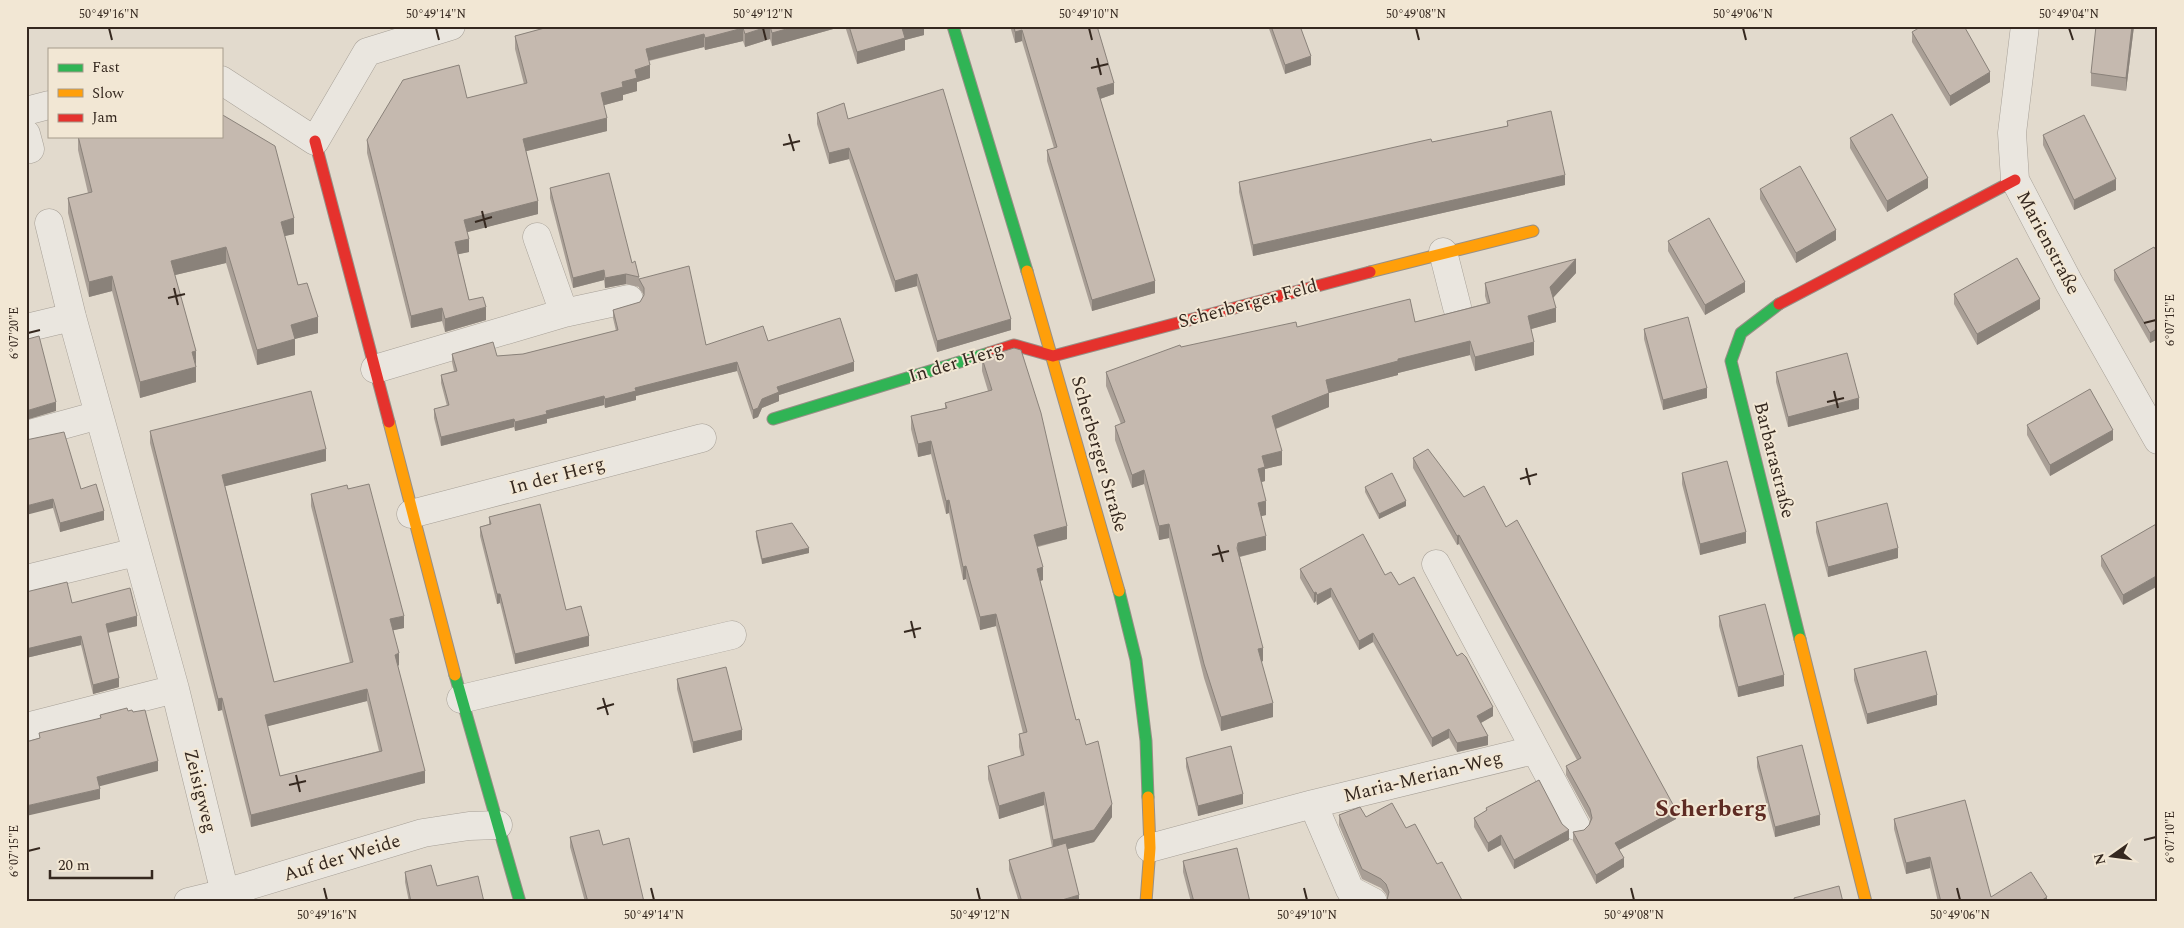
<svg xmlns="http://www.w3.org/2000/svg" width="2184" height="928" font-family="Spectral,serif">
  <style>
    .lines { fill: none; stroke-linecap: round; stroke-linejoin: round }
    .street-casing { stroke: #a7a097; stroke-width: 29 }
    .fast-casing { stroke: #978f86; stroke-width: 13 }
    .slow-casing { stroke: #978f86; stroke-width: 13 }
    .jam-casing { stroke: #978f86; stroke-width: 13 }
    .street { stroke: #eae6df; stroke-width: 28 }
    .fast { stroke: #30b455; stroke-width: 11 }
    .slow { stroke: #ff9f0a; stroke-width: 11 }
    .jam { stroke: #e5322d; stroke-width: 11 }
    .wall { fill: #a99f96; fill-rule: evenodd }
    .shaded-wall { fill: #8a827a }
    .building { fill: #c5b9af; stroke: #8a827a; fill-rule: evenodd }
    .ticks { fill: none; stroke: #35281f; stroke-width: 2 }
    .labels { text-anchor: middle; dominant-baseline: central; stroke-width: 4; stroke-linejoin: round; paint-order: stroke }
    .street-label { font-size: 19px; fill: #35281f; stroke: #f2e7d4 }
    .district-label { font-size: 24px; font-weight: bold; fill: #5e2b23; stroke: #f2e7d4 }
    .neatline { fill: none; stroke: #35281f; stroke-width: 2 }
    .ticks-label { font-size: 12px; text-anchor: middle; fill: #35281f }
  </style>
  <rect width="100%" height="100%" fill="#e2dacd"/>
  <g class="lines">
    <g class="street-casing">
      <path id="street" d="M2025 26 2012 133 2015 180 2069 283 2158 440
        M221 80 315 141 367 52 451 26
        M26 111 49 105
        M26 134 30 149
        M49 223 72 317 175 689 225 893
        M537 237 564 313
        M1443 252 1457 307
        M26 328 72 317
        M375 369 564 313 629 299
        M26 435 99 415
        M411 514 702 438
        M1436 564 1576 826
        M26 579 136 552
        M461 699 732 635
        M26 727 175 689
        M1313 804 1350 890 1373 902
        M1150 848 1313 804 1534 750
        M188 902 225 893 423 833 469 826 498 825"/>
    </g>
    <g class="fast-casing">
      <path id="fast" d="M953 26 1027 271
        M1779 304 1741 333 1731 361 1800 639
        M773 419 989 353
        M1119 591 1136 660 1146 741 1148 797
        M455 675 520 902"/>
    </g>
    <g class="slow-casing">
      <path id="slow" d="M1027 271 1119 591
        M1370 272 1533 231
        M389 422 455 675
        M1800 639 1866 902
        M1146 902 1150 848 1148 797"/>
    </g>
    <g class="jam-casing">
      <path id="jam" d="M315 141 389 422
        M1779 304 2015 180
        M989 353 1014 345 1053 356 1370 272"/>
    </g>
    <use href="#street" class="street"/>
    <use href="#fast" class="fast"/>
    <use href="#slow" class="slow"/>
    <use href="#jam" class="jam"/>
  </g>
  <path class="wall" d="M552 26H844L772 46 770 39 745 47 743 41 705 50 704 47 649 61 650 78 637 82V91L623 95V100L604 105 607 131 526 151 538 214 467 232 469 252 458 254 469 300 486 320 445 332 442 321 411 328 367 153V140L467 98 524 84 515 49V36Z
    M845 26H924V35L905 40V50L857 64Z
    M1010 26H1097L1114 94 1100 99 1155 293 1092 311 1047 161V150L1054 148 1022 41 1015 43Z
    M1268 26H1300L1311 65 1285 74Z
    M2134 26 2126 91 2091 86V73Z
    M1912 32 1990 82 1950 106 1912 42Z
    M817 113 848 119 1011 330 937 352 917 286 895 292 849 159 829 164 817 124Z
    M1507 121 1565 185 1253 256 1239 192V182L1432 142 1507 126Z
    M2043 135 2116 190 2074 210 2043 145Z
    M78 136 294 234 284 236 298 285 318 333 294 339 295 355 257 365 226 263 175 275 196 365V382L140 398 112 291 89 297 68 213V198L88 193 78 150Z
    M1850 138 1928 188 1887 212 1850 148Z
    M550 188 632 263 639 277V287L626 284 605 288 604 280 573 288 550 198Z
    M1760 189 1836 240 1796 263 1760 199Z
    M1668 241 1745 292 1705 315 1668 251Z
    M2158 254V339L2150 343 2114 280V270Z
    M1576 273 1553 298 1556 322 1531 329 1534 355 1475 371 1470 355 1398 373V375L1329 393V407L1276 429 1282 465 1265 469V481L1262 482 1266 515 1261 516 1266 550 1240 557 1263 661 1261 662 1273 717 1221 731 1204 678 1169 538 1159 540 1144 484 1132 488 1115 440V426L1121 424 1106 386V372L1181 347 1297 327 1415 322 1487 303 1485 296V283Z
    M639 279 706 345 768 341 854 371 779 395V401L762 408 758 417 753 419 737 371 636 396V400L605 408 604 405 547 419V423L515 431 514 427 441 446 434 418V409L447 406 441 383V375L454 371 452 362V354L497 356 523 354 616 331 613 318V310L640 302 644 295 639 288Z
    M1954 294 2040 309 1977 345 1954 304Z
    M1644 329 1707 398 1663 410 1644 339Z
    M982 358 1067 539 1038 547 1043 580 1040 581 1076 720 1086 745 1112 817 1094 842 1067 849 1079 902H1019L1009 870V860L1052 847 1044 805 999 819 988 779V766L1021 756 1019 747V734L1023 733 996 626 980 630 966 579 963 580 949 513 946 514 931 454 918 457 911 429V416L945 408V403L988 391 982 371Z
    M1776 372 1859 409 1788 427 1776 382Z
    M2027 425 2113 440 2050 476 2027 435Z
    M150 431 326 461 225 486 274 682 350 663 311 506V494L404 628 393 630 399 665 398 666 425 783 251 827 222 710 218 711 150 443ZM367 701 379 751 280 776 267 726Z
    M26 440 81 489 104 520 60 532 53 508Z
    M1413 458 1464 497 1506 527 1676 819 1619 850 1624 867 1596 884 1573 841V832L1584 830 1589 825 1590 822V819L1566 775V766L1577 760 1459 544 1457 545 1413 468Z
    M1682 473 1746 543 1700 555 1682 484Z
    M1365 487 1406 506 1379 519 1365 492Z
    M489 517 566 610 589 646 515 664 500 603 497 604 480 536V527L489 524Z
    M1816 522 1898 558 1828 577 1816 532Z
    M2158 523 2123 605 2101 566V556Z
    M756 531 809 553 762 564 756 537Z
    M1300 569 1385 575 1399 585 1457 656 1493 716 1481 723 1488 745 1457 752 1449 738 1432 747 1373 642 1359 650 1331 597 1317 605 1316 601 1314 603 1300 578Z
    M26 592 72 603 137 626 108 633 119 687 93 694 81 645 26 658Z
    M1719 616 1784 686 1738 697 1719 626Z
    M1854 669 1937 705 1867 724 1854 680Z
    M677 679 742 740 693 753 677 689Z
    M1757 757 1820 825 1775 837 1757 767Z
    M1186 758 1243 804 1198 816 1186 767Z
    M1486 808 1569 840 1514 869 1501 845 1488 852 1474 827V818L1486 811Z
    M1339 815 1366 817 1406 828 1387 900V897L1386 894 1381 888 1362 879 1339 825Z
    M1894 819 1991 897 2047 902H1938L1930 868 1906 874 1894 829Z
    M570 837 603 845 644 902H585L570 847Z
    M1183 861 1250 902H1191L1183 872Z
    M405 872 437 886 484 902H409L405 882Z"/>
  <path class="shaded-wall" d="M770 26V39L745 47V34Z
    M797 26H844L772 46V33Z
    M908 26H924V35L905 40V50L857 64V52L902 28Z
    M2132 26H2134L2126 91V78Z
    M743 28V41L705 50V38Z
    M1022 30V41L1015 43V32Z
    M704 34V47L646 61V49Z
    M1311 56V65L1285 74V65Z
    M650 65V78L637 82V91L623 95V100L601 106V93L622 82 635 70Z
    M1990 72V82L1950 106V96Z
    M1114 83V94L1097 100V88Z
    M607 118V131L523 152V139Z
    M849 148V159L829 164V153Z
    M1565 175V185L1253 256V245Z
    M1928 178V188L1887 212V201Z
    M2116 179V190L2074 210V200Z
    M538 201V214L464 233V220Z
    M294 218V234L281 237V222Z
    M1836 230V240L1796 263V253Z
    M469 239V252L455 255V242Z
    M226 247V263L171 276V261Z
    M1576 259V273L1550 301V287Z
    M604 270V280L573 288V278Z
    M626 274V284L605 288V278Z
    M917 274V286L895 292V281Z
    M112 276V291L89 297V282Z
    M1155 281V293L1092 311V300Z
    M1745 282V292L1705 315V305Z
    M2040 299V309L1977 345V334Z
    M486 307V320L445 332V319Z
    M442 308V321L411 328V316Z
    M1556 308V322L1528 330V316Z
    M318 317V333L291 340V325Z
    M1011 319V330L937 352V341Z
    M2158 328V339L2150 343V333Z
    M295 339V355L257 365V350Z
    M1470 341V355L1398 373V375L1329 393V407L1272 430V416L1326 380 1398 359Z
    M1534 342V355L1475 371V357Z
    M196 351V366L192 352Z
    M737 362V371L636 396V400L605 408V399L635 388Z
    M854 362V371L779 395V401L762 408 758 417 753 419V410L762 399 777 387Z
    M196 367V382L140 398V382Z
    M1707 388V398L1663 410V400Z
    M604 396V405L547 419V423L515 431V422L546 411Z
    M1859 398V409L1788 427V417Z
    M56 402V411L26 420V411Z
    M514 419V427L441 446V437Z
    M2113 430V440L2050 476V465Z
    M931 441V454L918 457V444Z
    M326 449V461L222 487V475Z
    M1282 451V465L1265 469V481L1258 483V469L1262 456Z
    M1144 470V484L1132 488V475Z
    M53 499V508L26 515V506Z
    M949 500V513L946 514V501Z
    M1266 501V515L1258 517V503Z
    M1406 501V506L1379 519V514Z
    M104 511V520L60 532V523Z
    M1169 524V538L1159 540V526Z
    M1067 526V539L1034 547V535Z
    M1746 532V543L1700 555V544Z
    M1459 535V544L1457 545V536Z
    M1266 536V550L1238 557 1237 562 1238 543Z
    M809 548V553L762 564V559Z
    M1898 548V558L1828 577V567Z
    M966 566V579L963 580V567Z
    M1043 567V580L1037 582V569Z
    M2158 575V586L2123 605V595Z
    M1331 588V597L1317 605V595Z
    M1316 592V601L1314 603V593Z
    M497 594H500V603L497 604Z
    M996 614V626L980 630V617Z
    M137 616V626L106 633V624Z
    M404 616V628L390 631V619Z
    M1373 633V642L1359 650V641Z
    M81 636V645L26 658V649Z
    M589 636V646L515 664V654Z
    M1263 648V661L1258 663V649Z
    M399 653V665L395 667V655Z
    M1784 675V686L1738 697V687Z
    M119 678V687L93 694V685Z
    M367 689V701L265 727V715Z
    M1937 695V705L1867 724V714Z
    M222 698V710L218 711V699Z
    M1273 703V717L1221 731V717Z
    M1493 707V716L1477 725V716Z
    M1449 729V738L1432 747V738Z
    M742 730V740L693 753V742Z
    M1488 736V745L1457 752V743Z
    M158 761V771L97 787V777Z
    M425 771V783L251 827V815Z
    M100 789V799L26 816V806Z
    M1044 792V805L999 819V806Z
    M1243 794V804L1198 816V806Z
    M1112 804V817L1094 842 1053 853V840Z
    M1676 810V819L1615 852V843Z
    M1820 815V825L1775 837V827Z
    M1569 830V840L1514 869V860Z
    M1501 835V845L1488 852V843Z
    M1930 857V868L1906 874V863Z
    M1624 858V867L1596 884V875Z
    M1079 895V902H1055Z
    M2047 897V902H2039Z"/>
  <path class="building" d="M552 26H797L772 33 770 26 745 34 743 28 705 38 704 34 646 49 650 65 635 70 637 78 622 82 623 87 601 93 607 118 523 139 538 201 464 220 469 239 455 242 469 300 483 297 486 307 445 319 442 308 411 316 367 140 403 80 459 65 467 98 527 83 515 36Z
    M849 26H908L902 28 905 38 857 52Z
    M1014 26H1097L1114 83 1097 88 1155 281 1092 300 1047 150 1057 147 1022 30 1015 32Z
    M1271 26H1300L1311 56 1285 65Z
    M1922 26H1964L1990 72 1950 96 1912 32Z
    M2096 26H2132L2126 78 2091 73Z
    M943 89 1011 319 937 341 917 274 895 281 849 148 829 153 817 113 844 103 848 119Z
    M1551 111 1565 175 1253 245 1239 182 1431 139 1432 142 1508 126 1507 121Z
    M221 114 275 146 294 218 281 222 298 285 307 283 318 317 291 325 295 339 257 350 226 247 171 261 196 351 192 352 196 367 140 382 112 276 89 282 68 198 92 192 78 136H221Z
    M1892 114 1928 178 1887 201 1850 138Z
    M2084 115 2116 179 2074 200 2043 135Z
    M1800 166 1836 230 1796 253 1760 189Z
    M609 173 632 263 635 261 639 277 626 274 605 278 604 270 573 278 550 188Z
    M1709 218 1745 282 1705 305 1668 241Z
    M2154 247 2158 254V328L2150 333 2114 270Z
    M2017 258 2040 299 1977 334 1954 294Z
    M1576 259 1550 287 1556 308 1528 316 1534 342 1475 357 1470 341 1398 359V361L1326 380 1329 393 1272 416 1282 451 1262 456 1265 467 1258 469 1266 501 1258 503 1266 536 1238 543 1237 548 1263 648 1258 649 1273 703 1221 717 1204 664 1169 524 1159 526 1144 470 1132 475 1115 426 1125 422 1106 372 1180 345 1181 347 1296 322 1297 327 1410 299 1415 322 1490 303 1485 283Z
    M689 266 706 345 763 326 768 341 840 318 854 362 777 387 779 392 762 399 758 408 753 410 737 362 635 388 636 391 605 399 604 396 546 411 547 414 515 422 514 419 441 437 434 409 449 405 441 375 457 371 452 354 493 342 497 356 523 354 618 330 613 310 640 302 644 295V288L639 279Z
    M1688 317 1707 388 1663 400 1644 329Z
    M26 335 28 339 39 336 56 402 26 411Z
    M1014 348 1021 350 1041 413 1067 526 1034 535 1043 567 1037 569 1076 720 1079 719 1086 745 1098 741 1112 804 1094 830 1053 840 1044 792 999 806 988 766 1024 755 1019 734 1027 732 996 614 980 617 966 566 963 567 949 500 946 501 931 441 918 444 911 416 947 408 945 403 992 390 982 358Z
    M1847 353 1859 398 1788 417 1776 372Z
    M2090 389 2113 430 2050 465 2027 425Z
    M311 391 326 449 222 475 274 682 353 662 311 494 347 485 348 489 369 484 404 616 390 619 399 653 395 655 425 771 251 815 222 698 218 699 150 431ZM367 689 382 751 280 776 265 715Z
    M64 432 81 489 96 484 104 511 60 523 53 499 26 506V440Z
    M1428 449 1464 497 1484 486 1506 527 1517 520 1676 810 1615 843 1624 858 1596 875 1573 832 1584 830 1589 825 1592 818 1590 809 1566 766 1581 758 1459 535 1457 536 1413 458Z
    M1727 461 1746 532 1700 544 1682 473Z
    M1392 473 1406 501 1379 514 1365 487Z
    M1887 503 1898 548 1828 567 1816 522Z
    M540 504 566 610 581 606 589 636 515 654 500 594H497L480 527 491 524 489 517Z
    M792 523 809 548 762 559 756 531Z
    M2158 523V575L2123 595 2101 556Z
    M1363 534 1385 575 1391 572 1399 585 1414 577 1457 656 1462 653 1466 657 1493 707 1477 716 1488 736 1457 743 1449 729 1432 738 1373 633 1359 641 1331 588 1317 595 1316 592 1314 593 1300 569Z
    M67 582 72 603 130 588 137 616 106 624 119 678 93 685 81 636 26 649V592Z
    M1765 604 1784 675 1738 687 1719 616Z
    M1926 651 1937 695 1867 714 1854 669Z
    M726 667 742 730 693 742 677 679Z
    M127 708 128 711 132 710 133 712 145 710 158 761 97 777 100 789 26 806V742L40 738 39 733 101 718 100 715Z
    M1802 745 1820 815 1775 827 1757 757Z
    M1231 746 1243 794 1198 806 1186 758Z
    M1539 780 1562 824 1569 830 1514 860 1501 835 1488 843 1474 818 1487 810 1486 808Z
    M1965 800 1991 897 2031 872 2047 897 2039 902H1941L1930 857 1906 863 1894 819Z
    M1392 803 1406 828 1415 824 1437 864 1442 862 1463 902H1385L1387 900 1389 892 1386 884 1381 879 1362 869 1339 815 1360 807 1366 817Z
    M599 830 603 845 629 838 644 902H588L570 837Z
    M1066 843 1079 895 1055 902H1022L1009 860Z
    M1237 848 1250 902H1194L1183 861Z
    M431 865 437 886 478 876 484 902H411L405 872Z
    M1839 886 1843 902H1795L1794 898Z"/>
  <path class="ticks" d="M109 28 112 40M436 28 439 40M763 28 766 40M1089 28 1092 40M1416 28 1419 40M1743 28 1746 40M2069 28 2073 40M1097 58 1101 75M1091 68 1108 64M789 134 794 151M783 145 800 141M482 211 486 228M475 222 492 217M174 288 178 305M168 298 185 294M2144 323 2156 320M28 333 40 330M1834 391 1838 408M1827 402 1844 398M1526 468 1530 485M1520 479 1537 474M1218 545 1223 562M1212 555 1229 551M911 621 915 638M904 632 921 628M603 698 608 715M597 709 614 704M296 775 300 792M289 785 306 781M2144 840 2156 837M28 851 40 848M324 888 327 900M651 888 654 900M977 888 980 900M1304 888 1307 900M1631 888 1634 900M1957 888 1960 900"/>
  <g class="labels">
    <g class="street-label">
      <text transform="translate(2048 243) rotate(62)">Marienstraße</text>
      <text transform="translate(1248 304) rotate(-15)">Scherberger Feld</text>
      <text transform="translate(956 363) rotate(-17)">In der Herg</text>
      <text transform="translate(1099 454) rotate(74)">Scherberger Straße</text>
      <text transform="translate(1774 460) rotate(76)">Barbarastraße</text>
      <text transform="translate(557 476) rotate(-15)">In der Herg</text>
      <text transform="translate(1423 777) rotate(-14)">Maria-Merian-Weg</text>
      <text transform="translate(200 791) rotate(76)">Zeisigweg</text>
      <text transform="translate(342 858) rotate(-17)">Auf der Weide</text>
    </g>
    <g class="district-label">
      <text x="1711" y="809">Scherberg</text>
    </g>
  </g>
  <rect width="2184" height="928" fill="none" stroke="#f2e7d4" stroke-width="55"/>
  <rect x="48" y="48" width="175" height="90" fill="#f2e7d4" stroke="#a69b8c"/>
  <rect x="58" y="64" width="25" height="8" fill="#30b455" stroke="#a69b8c"/>
  <text x="92" y="72" font-size="15" fill="#35281f">Fast</text>
  <rect x="58" y="89" width="25" height="8" fill="#ff9f0a" stroke="#a69b8c"/>
  <text x="92" y="98" font-size="15" fill="#35281f">Slow</text>
  <rect x="58" y="114" width="25" height="8" fill="#e5322d" stroke="#a69b8c"/>
  <text x="92" y="122" font-size="15" fill="#35281f">Jam</text>
  <g transform="translate(2112 856) rotate(256)" stroke="#f2e7d4" stroke-width="4" paint-order="stroke">
  <path d="M0-4L9 19L0 12L-9 19Z" fill="#35281f"/>
  <text y="-8" font-size="14" font-weight="bold" text-anchor="middle" fill="#35281f">N</text>
  </g>
  <path d="M50 870v8h102v-8" fill="none" stroke="#35281f" stroke-width="2.5"/>
  <text x="58" y="870" font-size="15" fill="#35281f" stroke="#f2e7d4" stroke-width="4" paint-order="stroke">20 m</text>
  <rect x="28" y="28" width="2128" height="872" class="neatline"/>
  <g class="ticks-label">
    <text x="109" y="18">50°49'16"N</text>
    <text x="436" y="18">50°49'14"N</text>
    <text x="763" y="18">50°49'12"N</text>
    <text x="1089" y="18">50°49'10"N</text>
    <text x="1416" y="18">50°49'08"N</text>
    <text x="1743" y="18">50°49'06"N</text>
    <text x="2069" y="18">50°49'04"N</text>
    <text transform="translate(2170 320) rotate(-90)" y="4">6°07'15"E</text>
    <text transform="translate(14 333) rotate(-90)" y="4">6°07'20"E</text>
    <text transform="translate(2170 837) rotate(-90)" y="4">6°07'10"E</text>
    <text transform="translate(14 851) rotate(-90)" y="4">6°07'15"E</text>
    <text x="327" y="919">50°49'16"N</text>
    <text x="654" y="919">50°49'14"N</text>
    <text x="980" y="919">50°49'12"N</text>
    <text x="1307" y="919">50°49'10"N</text>
    <text x="1634" y="919">50°49'08"N</text>
    <text x="1960" y="919">50°49'06"N</text>
  </g>
</svg>
